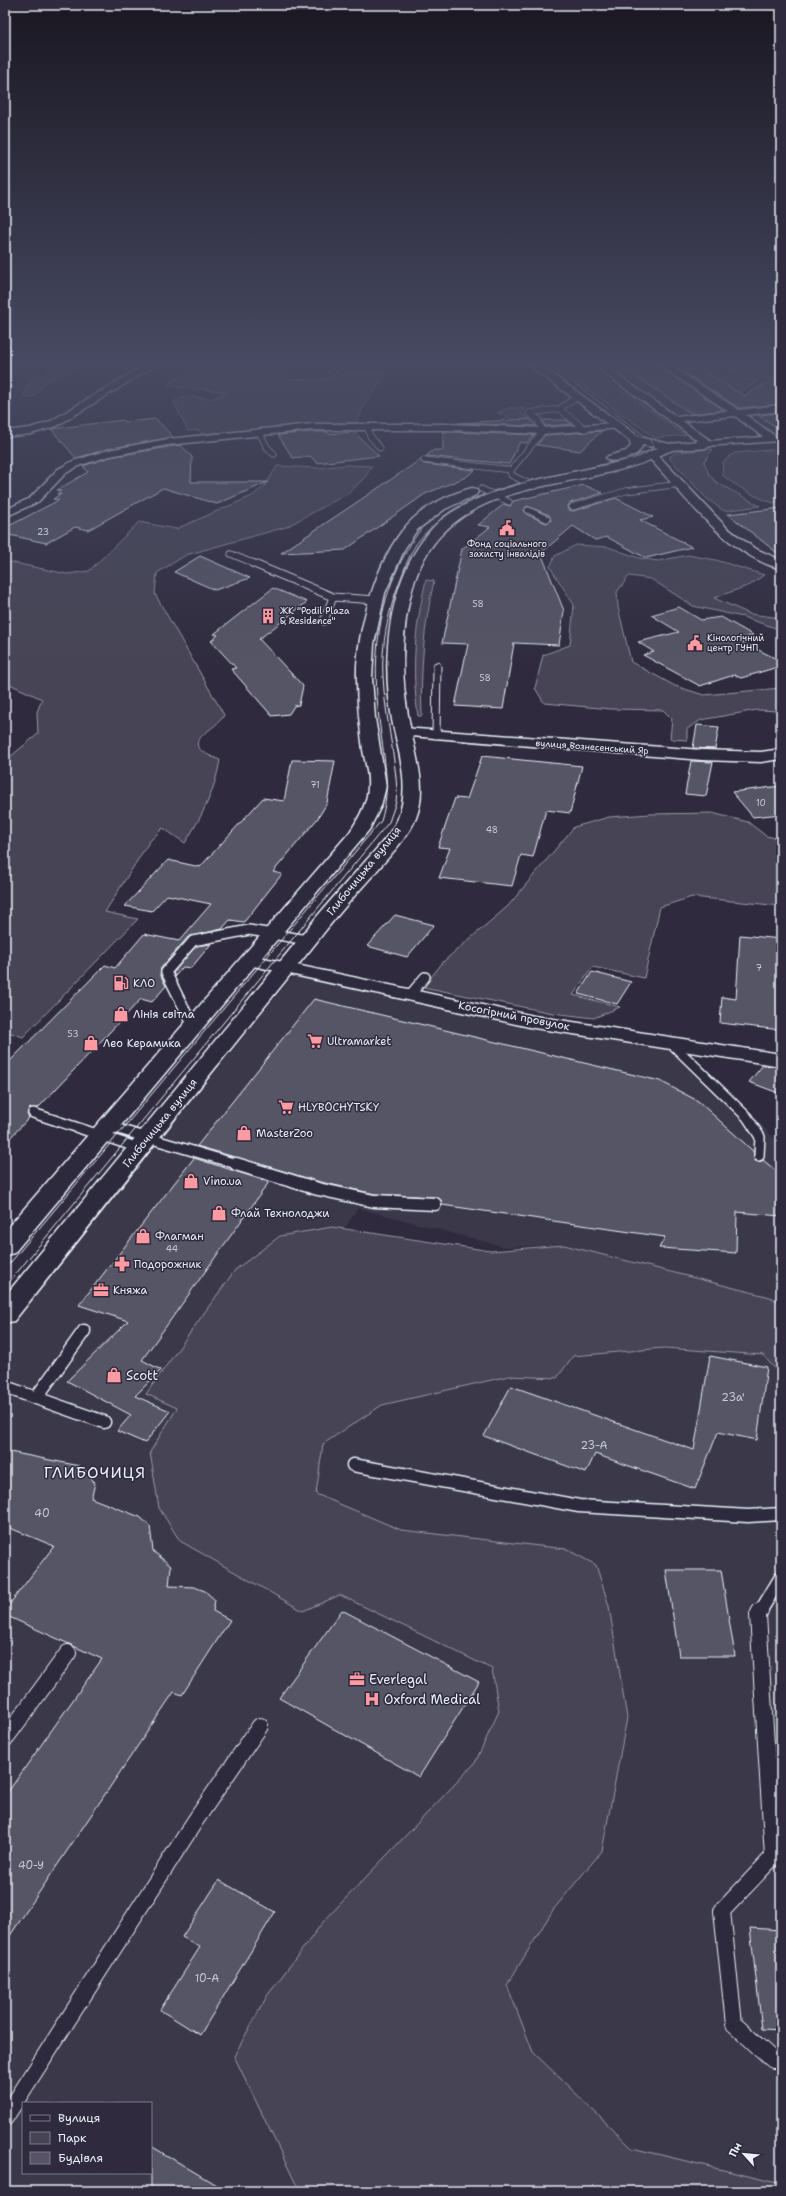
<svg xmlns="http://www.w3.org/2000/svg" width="786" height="2196" font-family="'Shantell Sans',sans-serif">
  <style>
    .built { fill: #3b3749; fill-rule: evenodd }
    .green { fill: #464455; stroke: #979aa6 }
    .building { fill: #575565; stroke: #e8f1f8; fill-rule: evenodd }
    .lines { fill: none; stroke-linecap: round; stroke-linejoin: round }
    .service-far4-casing { stroke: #e8f1f8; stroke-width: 7 }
    .service-far3-casing { stroke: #e8f1f8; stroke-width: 9 }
    .service-far2-casing { stroke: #e8f1f8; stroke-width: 12 }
    .service-far1-casing { stroke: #e8f1f8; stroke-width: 15 }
    .service-casing { stroke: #e8f1f8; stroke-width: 18 }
    .minor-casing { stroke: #e8f1f8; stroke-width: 3 }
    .secondary-casing { stroke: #e8f1f8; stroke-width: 3 }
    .service-far4 { stroke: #2f2a3d; stroke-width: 5.5 }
    .service-far3 { stroke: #2f2a3d; stroke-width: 7 }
    .service-far2 { stroke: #2f2a3d; stroke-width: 9 }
    .service-far1 { stroke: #2f2a3d; stroke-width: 12 }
    .service { stroke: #2f2a3d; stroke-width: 16 }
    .minor { fill: #2f2a3d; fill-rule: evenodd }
    .secondary { fill: #2f2a3d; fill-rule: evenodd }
    .tram { stroke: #e8f1f8; stroke-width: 1 }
    .labels { text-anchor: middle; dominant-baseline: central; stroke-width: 3; stroke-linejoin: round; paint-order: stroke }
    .number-label { font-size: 9px; fill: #c4cad3 }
    .far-poi-label { font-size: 9px; fill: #e8f1f8; stroke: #2f2a3d; text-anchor: start }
    .far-street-label { font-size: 9px; fill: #e8f1f8; stroke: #2f2a3d }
    .street-label { font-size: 11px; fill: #e8f1f8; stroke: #2f2a3d }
    .poi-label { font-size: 11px; fill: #e8f1f8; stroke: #2f2a3d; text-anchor: start }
    .near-number-label { font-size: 11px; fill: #c4cad3 }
    .near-poi-label { font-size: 13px; fill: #e8f1f8; stroke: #2f2a3d; text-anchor: start }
    .near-quarter-label { font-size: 16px; letter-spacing: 1px; fill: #e8f1f8; stroke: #2f2a3d }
  </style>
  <rect width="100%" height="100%" fill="#2f2a3d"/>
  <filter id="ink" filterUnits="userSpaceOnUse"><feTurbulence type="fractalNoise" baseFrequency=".025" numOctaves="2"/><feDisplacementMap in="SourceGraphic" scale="8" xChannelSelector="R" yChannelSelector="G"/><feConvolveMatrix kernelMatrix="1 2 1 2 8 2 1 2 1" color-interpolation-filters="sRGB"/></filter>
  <g filter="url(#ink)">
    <path class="built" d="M603 365H721L752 375 689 383 732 412 680 418Z
      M781 409V437L776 436 745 415Z
      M296 977 685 1049 781 1145V1303L770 1297 564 1245 504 1247 358 1208 178 1488 316 1494 323 1444 382 1405 509 1376 557 1378 573 1356 664 1348 763 1355 781 1376V2191H5V1332L289 980ZM23 2103H151V2173H23Z"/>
    <path class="green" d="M60 365H85L48 380 33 397 23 396 31 380Z
      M215 365H265L267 368 288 371 284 379 316 380 356 373H387L365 404 357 422 202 434 199 430 188 431 174 402 187 396 213 399 226 392 169 386V382L192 371 210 368Z
      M554 365H585L685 435 655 438Z
      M721 365H781V380L757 376Z
      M737 378 758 381 738 393 706 382Z
      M509 408H524L521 414 530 419 516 424 510 418 497 413Z
      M713 449 704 462 709 474 716 482 760 506 724 511 706 498 670 459V456L677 452Z
      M781 449V504C764 503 736 486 722 475L723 462 734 453Z
      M346 465 372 466 365 477 349 493 286 527 186 555 157 573 155 594 224 715C214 734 172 742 220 760 215 791 202 816 185 843L163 828 149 842 105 912 138 919 23 1037 5 1031V761L38 734 37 712 42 699 5 682V561L67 574 89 571 139 522 176 529 252 496 265 486 277 466 317 468Z
      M576 545 608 547 639 558 658 561 688 555 716 560 764 575 750 585 714 598 750 614 781 618V630L743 617 693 606 651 579 629 576 617 592 618 607 631 662 675 686 704 695 781 688V711L757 710 701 720 687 729V740L670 739 672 719 663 710 611 709 544 703 535 688 543 655 570 645 574 605 550 567 555 556Z
      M426 580 434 581C424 626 420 669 422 716H418C411 667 415 628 426 580Z
      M712 813 748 822 766 836 781 839V906L692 897 660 907 644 978 593 967 573 995 620 1007 594 1018 552 1013 423 987 444 961 508 906 574 827 609 817 650 814Z
      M332 1227 491 1251 564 1245 770 1297 781 1303V1376L763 1355 664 1348 573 1356 557 1378 509 1376 382 1405 323 1444 316 1494 401 1530 566 1549 596 1565 609 1606 627 1718 602 1851 553 1910 507 1985 533 2052 632 2148 781 2184V2191H302L295 2182 234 2056 267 1996 323 1922 475 1763 499 1711 492 1669 340 1595 303 1611 180 1541 159 1508 150 1452 177 1408 146 1394 235 1270 280 1236Z"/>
    <path class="building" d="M619 365H657L724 410 692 414Z
      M696 366 744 396 781 375V404L739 408 677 368Z
      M781 413V430L758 415Z
      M156 419 173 437 108 449 76 458 51 429 123 420 125 422Z
      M530 419 536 426 458 423Z
      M543 420H566L572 424 545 426Z
      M602 431 580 451 537 445 545 435Z
      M312 432H327L329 434 354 432 379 456 317 463 310 456 293 458 278 435Z
      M443 432H449L534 435 527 443 520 442 509 464 426 456 434 450H443Z
      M181 445 192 457 191 482H268L217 504 163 488 88 530 75 527 46 543 5 534V528L59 500 53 499 61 494H57L61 491 57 490 88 472 83 466 110 457Z
      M420 460 424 464 475 470 466 477 425 494 345 550 281 553Z
      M584 485 603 493 570 503 568 506 569 510 573 511 616 498 653 517 640 520 692 547 646 558 607 537 595 540 573 526 541 553 564 611 559 645 514 643 503 709 455 706 468 644 442 643 462 549 490 527 478 525 504 504 510 506 513 501ZM527 506 549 515 551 521 546 523 526 514 524 510Z
      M781 508V556L728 514Z
      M200 556 250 578 215 590 174 572Z
      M273 588 307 602 259 639 303 686 299 705 294 706 289 714 272 716 231 669 236 668 211 641 218 635 214 634Z
      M679 607 701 620 721 617 753 635 738 640 781 661V666L741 678 734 675 700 686 643 655 654 652 638 642 679 632 651 615Z
      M697 725 719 727 715 749 693 748Z
      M482 756 582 766 570 813 546 810 533 857 521 855 512 886 439 878 450 848 438 847 455 798 467 799Z
      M292 760 335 761 327 803 318 818 273 872 282 874 244 922 230 920 222 929 188 937 161 968 160 974 166 986 152 1002 141 999 38 1108 29 1109 27 1114 29 1118 5 1143V1066L105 965 115 968 144 934 179 941 211 904 167 895 152 911 125 906 168 860 200 867 263 798 284 801Z
      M691 761 713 762 706 796 685 794Z
      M781 786V814L753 817 732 792Z
      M395 915 434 925 407 957 367 946Z
      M740 935 781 939V1030L720 1023 722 997 736 999Z
      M211 944 191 968 183 967 175 976 173 973 196 946Z
      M592 972 631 982 617 1004 578 994Z
      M314 999 660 1081 698 1101 753 1151 755 1161 759 1162 763 1160 781 1175V1216L737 1212 736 1253 659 1248 665 1237 442 1205 441 1200 435 1197 375 1194 320 1182 197 1146Z
      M763 1065 781 1067V1094L749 1082Z
      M194 1158 269 1182 142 1360 161 1370 135 1396 170 1411 145 1443 117 1431 131 1415 67 1381 128 1321 79 1305Z
      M710 1356 767 1367 757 1440 718 1432 695 1489 595 1454 586 1473 484 1436 511 1386 694 1450Z
      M5 1451 80 1466 89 1474 95 1484 91 1498 140 1517 150 1526 153 1551 171 1566 169 1586 194 1587 205 1591 215 1600 213 1611 230 1620 182 1695 174 1692 5 1943V1796L102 1659 5 1615V1610L54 1546 5 1526Z
      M666 1570H721L735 1656H679Z
      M342 1610 479 1682 419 1777 279 1698Z
      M219 1880 275 1912 200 2035 160 2010 200 1947 182 1937Z
      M750 1928 781 1930V2030L762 2029Z
      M151 2146 226 2191H151Z"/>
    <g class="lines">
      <g class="service-far4-casing">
        <path id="service-far4" d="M332 372 340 365
          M577 397 559 409 585 429
          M537 419 529 413 559 409
          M367 426 370 436 380 448
          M259 432 267 447 274 454
          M424 460 511 470
          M534 486 511 475V470L543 431 537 419H539
          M481 489 509 502
          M572 507 626 491 680 484
          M528 510 547 519
          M231 554 255 564"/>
      </g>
      <g class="service-far3-casing">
        <path id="service-far3" d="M252 563 333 597 375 600
          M324 621 333 597
          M436 735 437 666"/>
      </g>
      <g class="service-far2-casing">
        <path id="service-far2" d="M410 995 425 977
          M193 1026 166 972 193 941 249 930 307 940
          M671 1043 747 1117 760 1137 759 1156
          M33 1113 139 1148
          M108 1126 240 1165"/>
      </g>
      <g class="service-far1-casing">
        <path id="service-far1" d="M236 1164 318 1189 374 1201 435 1204
          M5 1387 104 1422
          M36 1398 84 1331
          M353 1465 579 1506 748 1516 781 1514
          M760 1612 781 1577"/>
      </g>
      <g class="service-casing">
        <path id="service" d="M760 1611 758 1615 773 1857 722 1911 734 2024 773 2060H781
          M5 1739 68 1653
          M5 2118 195 1821 260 1726"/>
      </g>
      <g class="minor-casing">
        <path id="minor" d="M145 365H156L57 426 31 434 5 437V431L30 428 49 422Z
          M659 365H669L739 410 781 405V411L746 415 775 436 781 437V441L705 446 704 444 705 442 709 441 763 437 735 416 672 422V418L676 417 728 411Z
          M616 423 621 426 620 428 543 434 449 430H312L168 445 110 456 81 465 66 473 38 502 5 517V510L30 498 58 469 73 461 108 450 168 439 312 424H449L543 428Z
          M654 454 658 455 727 528 754 548 781 560V569C728 555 686 498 650 459L649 457 650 455Z
          M403 728 702 750 761 752 781 749V759L761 762 702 760 398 735 396 732 398 729Z
          M250 955 534 1016 781 1054V1066L534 1028 244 964 241 960 244 956Z"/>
      </g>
      <g class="secondary-casing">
        <path id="secondary" d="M529 365H540L639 437 670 444 698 441 593 365H604L715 444C703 452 687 447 673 450 665 452 658 457 650 460 639 465 627 468 615 471 557 486 487 488 443 533 401 574 398 661 408 715 413 749 429 785 416 818 407 839 389 856 375 873 354 896 334 919 315 944 214 1069 114 1194 14 1321L5 1323V1296C104 1176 203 1055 302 935 321 911 342 887 363 864 375 850 391 835 398 818 411 786 398 751 392 720 381 657 388 581 430 531 477 475 592 478 658 448L642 445C642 456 617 463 608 460L606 458 608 456 626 451 631 446 630 441Z
          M472 488 476 489 478 492 476 495 445 509 417 530 405 548 385 593 374 644 372 678 375 718 386 786 381 806 369 830 14 1253 5 1256V1231L349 833C358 820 368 803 368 786 369 774 365 762 363 750 360 727 357 704 357 681 355 636 376 559 407 525 423 507 449 494 472 488Z"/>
      </g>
      <use href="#service-far4" class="service-far4"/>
      <use href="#service-far3" class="service-far3"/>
      <use href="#service-far2" class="service-far2"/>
      <use href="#service-far1" class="service-far1"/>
      <use href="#service" class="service"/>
      <use href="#minor" class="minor"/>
      <use href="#secondary" class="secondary"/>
      <path class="tram" d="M5 1269 381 821C392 786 383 755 379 719 371 650 379 586 421 529
        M5 1287 389 822 396 802 397 791C395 753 385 716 383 677 381 645 388 612 399 583 405 568 410 551 420 539 468 482 566 476 634 458 642 456 650 453 653 445L649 439 550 365"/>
    </g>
  </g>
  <linearGradient id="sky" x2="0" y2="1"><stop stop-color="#1a1722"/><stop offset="0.54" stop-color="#474a62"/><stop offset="1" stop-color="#474a62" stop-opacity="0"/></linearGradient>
  <rect width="786" height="672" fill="url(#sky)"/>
  <defs>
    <g id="civic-bare" transform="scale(1.2)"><path d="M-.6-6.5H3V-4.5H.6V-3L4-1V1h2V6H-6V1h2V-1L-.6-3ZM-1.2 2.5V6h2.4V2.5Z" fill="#ff9aa2" stroke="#2f2a3d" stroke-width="2.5" paint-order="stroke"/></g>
    <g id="building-bare" transform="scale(1.2)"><path d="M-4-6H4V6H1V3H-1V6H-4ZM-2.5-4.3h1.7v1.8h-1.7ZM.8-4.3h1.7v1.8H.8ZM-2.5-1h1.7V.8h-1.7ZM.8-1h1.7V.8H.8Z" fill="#ff9aa2" stroke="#2f2a3d" stroke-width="2.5" paint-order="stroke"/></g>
    <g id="fuel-bare" transform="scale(1.2)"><path d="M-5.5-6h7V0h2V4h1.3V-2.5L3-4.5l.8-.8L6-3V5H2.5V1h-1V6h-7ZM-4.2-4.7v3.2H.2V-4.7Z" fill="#ff9aa2" stroke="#2f2a3d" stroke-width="2.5" paint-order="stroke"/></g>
    <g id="shop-bare" transform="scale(1.2)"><path d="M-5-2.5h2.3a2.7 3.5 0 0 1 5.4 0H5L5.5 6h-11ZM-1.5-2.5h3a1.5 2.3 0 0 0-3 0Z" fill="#ff9aa2" stroke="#2f2a3d" stroke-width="2.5" paint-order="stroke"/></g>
    <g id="supermarket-bare" transform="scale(1.2)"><path d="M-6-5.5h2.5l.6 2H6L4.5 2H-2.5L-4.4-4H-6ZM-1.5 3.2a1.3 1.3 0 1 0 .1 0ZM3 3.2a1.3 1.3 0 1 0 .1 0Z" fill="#ff9aa2" stroke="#2f2a3d" stroke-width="2.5" paint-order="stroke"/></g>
    <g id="pharmacy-bare" transform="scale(1.2)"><path d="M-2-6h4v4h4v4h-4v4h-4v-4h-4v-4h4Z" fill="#ff9aa2" stroke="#2f2a3d" stroke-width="2.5" paint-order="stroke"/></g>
    <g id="office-bare" transform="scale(1.2)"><path d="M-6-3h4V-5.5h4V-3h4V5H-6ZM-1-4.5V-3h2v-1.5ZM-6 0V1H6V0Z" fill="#ff9aa2" stroke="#2f2a3d" stroke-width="2.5" paint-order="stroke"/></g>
    <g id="hospital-bare" transform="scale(1.2)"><path d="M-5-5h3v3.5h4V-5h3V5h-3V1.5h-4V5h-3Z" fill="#ff9aa2" stroke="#2f2a3d" stroke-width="2.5" paint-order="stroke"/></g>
  </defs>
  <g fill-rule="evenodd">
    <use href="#civic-bare" x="507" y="528"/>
    <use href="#building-bare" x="268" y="616"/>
    <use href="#civic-bare" x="695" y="643"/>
    <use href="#fuel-bare" x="121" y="983"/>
    <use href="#shop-bare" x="121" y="1014"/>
    <use href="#supermarket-bare" x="315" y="1041"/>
    <use href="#shop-bare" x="91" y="1043"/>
    <use href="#supermarket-bare" x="286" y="1107"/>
    <use href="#shop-bare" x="244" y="1133"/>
    <use href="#shop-bare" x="191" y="1181"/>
    <use href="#shop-bare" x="219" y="1213"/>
    <use href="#shop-bare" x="143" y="1236"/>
    <use href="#pharmacy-bare" x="122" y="1264"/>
    <use href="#office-bare" x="101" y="1290"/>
    <use href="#shop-bare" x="114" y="1375"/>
    <use href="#office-bare" x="357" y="1679"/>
    <use href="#hospital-bare" x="372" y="1699"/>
  </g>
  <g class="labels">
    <g class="number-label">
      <text x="43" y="532">23</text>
      <text x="478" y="604">58</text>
      <text x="485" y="678">58</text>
      <text x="315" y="785">71</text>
      <text x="761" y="803">10</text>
      <text x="492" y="830">48</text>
      <text x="759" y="968">7</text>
      <text x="73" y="1034">53</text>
      <text x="172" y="1249">44</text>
    </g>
    <g class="far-poi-label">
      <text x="507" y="544" text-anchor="middle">Фонд соціального<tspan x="507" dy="10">захисту інвалідів</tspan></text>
      <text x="280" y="611">ЖК "Podil Plaza<tspan x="280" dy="10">&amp; Residence"</tspan></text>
      <text x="707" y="638">Кінологічний<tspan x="707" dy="10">центр ГУНП</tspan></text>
    </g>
    <g class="far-street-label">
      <text transform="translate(592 747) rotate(4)">вулиця Вознесенський Яр</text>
    </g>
    <g class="street-label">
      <text transform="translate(364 871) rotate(-51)">Глибочицька вулиця</text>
      <text transform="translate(514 1016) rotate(11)">Косогірний провулок</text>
      <text transform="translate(160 1123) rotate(-51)">Глибочицька вулиця</text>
    </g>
    <g class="poi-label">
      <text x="133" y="983">КЛО</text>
      <text x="133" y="1014">Лінія світла</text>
      <text x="327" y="1041">Ultramarket</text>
      <text x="103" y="1043">Лео Керамика</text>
      <text x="298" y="1107">HLYBOCHYTSKY</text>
      <text x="256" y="1133">MasterZoo</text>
      <text x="203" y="1181">Vino.ua</text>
      <text x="231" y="1213">Флай Технолоджи</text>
      <text x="155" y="1236">Флагман</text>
      <text x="134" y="1264">Подорожник</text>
      <text x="113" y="1290">Княжа</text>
    </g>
    <g class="near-number-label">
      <text x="733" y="1397">23а'</text>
      <text x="594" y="1445">23-А</text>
      <text x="42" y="1513">40</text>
      <text x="31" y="1865">40-У</text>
      <text x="207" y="1978">10-А</text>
    </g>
    <g class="near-poi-label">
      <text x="126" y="1375">Scott</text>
      <text x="369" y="1679">Everlegal</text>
      <text x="384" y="1699">Oxford Medical</text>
    </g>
    <g class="near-quarter-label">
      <text x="95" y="1472">ГЛИБОЧИЦЯ</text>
    </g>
  </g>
  <rect width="786" height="2196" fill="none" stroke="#2f2a3d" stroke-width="20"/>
  <rect x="10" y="10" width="766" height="2176" fill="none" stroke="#e8f1f8" stroke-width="1.5" filter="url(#ink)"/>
  <rect x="22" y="2102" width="130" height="72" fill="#2f2a3d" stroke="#797a88"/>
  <rect x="30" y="2115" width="20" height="6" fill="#2f2a3d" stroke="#797a88"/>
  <text x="58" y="2122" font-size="12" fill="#e8f1f8">Вулиця</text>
  <rect x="30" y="2132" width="20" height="12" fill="#464455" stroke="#797a88"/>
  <text x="58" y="2142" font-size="12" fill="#e8f1f8">Парк</text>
  <rect x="30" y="2152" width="20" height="12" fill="#575565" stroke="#797a88"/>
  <text x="58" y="2162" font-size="12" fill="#e8f1f8">Будівля</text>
  <g transform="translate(744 2154) rotate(297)" stroke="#2f2a3d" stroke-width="3" paint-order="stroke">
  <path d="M0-3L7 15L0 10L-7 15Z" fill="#e8f1f8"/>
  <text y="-6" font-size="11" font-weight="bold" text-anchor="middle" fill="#e8f1f8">Пн</text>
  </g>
</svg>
